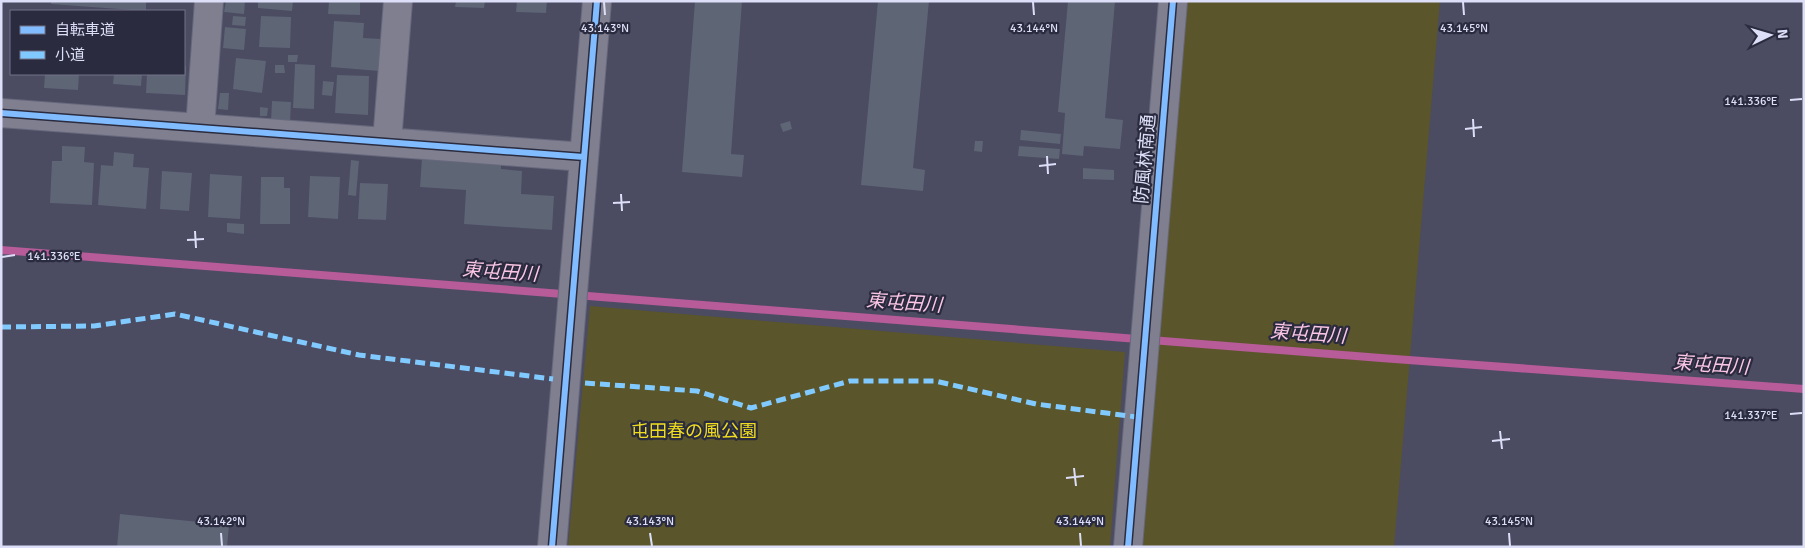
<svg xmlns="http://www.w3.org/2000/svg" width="1805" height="548" font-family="Signika,'Noto Sans JP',sans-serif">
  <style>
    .green { fill: #5a552a }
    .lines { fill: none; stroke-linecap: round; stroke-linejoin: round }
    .stream { stroke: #b75b99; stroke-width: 8 }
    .building { fill: #5e6575 }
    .minor-casing { stroke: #67687c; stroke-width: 30 }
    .minor { stroke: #7f7f90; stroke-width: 28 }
    .quiet { stroke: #80caff; stroke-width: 5; stroke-dasharray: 10 5; stroke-linecap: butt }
    .cycleway-casing { stroke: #2a2b3e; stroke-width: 9 }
    .cycleway { stroke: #80bcff; stroke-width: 6 }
    .ticks { fill: none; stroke: #dddff9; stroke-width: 2 }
    .labels { text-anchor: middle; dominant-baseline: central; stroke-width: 4.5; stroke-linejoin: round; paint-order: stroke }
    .street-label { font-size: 18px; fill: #dddff9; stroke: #2a2b3e }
    .park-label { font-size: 18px; fill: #efdc1e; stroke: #2a2b3e }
    .water-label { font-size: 19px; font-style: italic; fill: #fcc7e6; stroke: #2a2b3e }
    .ticks-label { font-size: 12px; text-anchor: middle; fill: #dddff9; stroke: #2a2b3e; stroke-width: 4.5; stroke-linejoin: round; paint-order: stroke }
  </style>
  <rect width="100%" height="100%" fill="#4b4b62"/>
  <path class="green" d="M1186 1H1440L1394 547H1142Z
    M590 306 1125 352 1110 547H568Z"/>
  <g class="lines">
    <path class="stream" d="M1 250 1381 358 1804 389"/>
  </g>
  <path class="building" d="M51 1H146V11L51 4Z
    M226 1H245L244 14 224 12Z
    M258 1H293L292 11 258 8Z
    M329 1H360V15L328 14Z
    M456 1H485L484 8 455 7Z
    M517 1H547L546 13 516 12Z
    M695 1H742L731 154 744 155 742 177 682 172Z
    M878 1H929L913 168 925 170 923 191 861 185Z
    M1068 1H1115L1105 118 1123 120 1120 149 1084 146 1083 156 1062 154 1065 113 1058 112Z
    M233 16 246 17 245 26 232 25Z
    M261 16 291 17 290 48 259 47Z
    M334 21 364 23 363 38 381 39 379 71 331 67Z
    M225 27 246 29 244 50 223 48Z
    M288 55H298L297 62H288Z
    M236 58 266 61 262 93 233 89Z
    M295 64 315 65 314 109 293 108Z
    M275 65H284L285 73H275Z
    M184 66H186L185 95 146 93 147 74H184Z
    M45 74H79L78 90 44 88Z
    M114 74H142L141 86 113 84Z
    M337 75 369 76 368 115 335 113Z
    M323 81 334 82 332 96 322 95Z
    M220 93H229L228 110 218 109Z
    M272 101 291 102 290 123 271 122Z
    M260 107 268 108 267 116H260Z
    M790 121 792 129 783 132 780 124Z
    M1021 130 1061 134 1060 144 1020 140Z
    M975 141H983L982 152 974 151Z
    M62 146 85 147 84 162 94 163 92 205 50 203 52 161H62Z
    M1019 146 1060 149 1059 159 1018 156Z
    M114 152 134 154 133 167 149 168 146 209 98 205 101 165 113 166Z
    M422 158 501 163V169L522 171 521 194 554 196 552 230 464 224 466 190 420 187Z
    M351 160 359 161 356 196 348 195Z
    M1083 168 1114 170V180L1083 179Z
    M162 171 192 173 189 211 160 209Z
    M210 174 242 176 240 219 208 217Z
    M310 176 340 177 338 219 308 217Z
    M261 177H284V188H290V224H260Z
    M360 183 388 184 386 220 358 219Z
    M227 223 244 224V234L227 232Z
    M726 424H739V435L726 436Z
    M120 514 229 525 227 547H117Z"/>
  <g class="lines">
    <g class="minor-casing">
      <path id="minor" d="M1 113 584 157
        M200 128 209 1
        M387 142 398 1
        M552 547 597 1
        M1128 547 1173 1"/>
    </g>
    <use href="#minor" class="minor"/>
    <path class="quiet" d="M1 327 94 326 175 314 359 355 553 379
      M585 383 697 391 751 408 850 381H935L1036 404 1137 417"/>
    <g class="cycleway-casing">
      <path id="cycleway" d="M1 113 584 157
        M552 547 597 1
        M1128 547 1173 1"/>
    </g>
    <use href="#cycleway" class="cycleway"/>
  </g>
  <path class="ticks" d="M604 2 605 15M1033 2 1034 15M1463 2 1464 15M1790 100 1802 99M1473 119 1474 137M1465 129 1482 127M1047 156 1048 174M1039 166 1056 164M621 194 622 211M613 203 630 202M195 231 196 248M187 240 204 239M2 257 15 255M1790 414 1802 413M1500 431 1502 449M1492 441 1510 439M1074 468 1076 486M1066 478 1084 476M221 533 222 546M650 533 652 546M1080 533 1081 546M1509 533 1510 546"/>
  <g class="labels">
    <g class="street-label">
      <text transform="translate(1145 159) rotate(-85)">防風林南通</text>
    </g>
    <g class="park-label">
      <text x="694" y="431">屯田春の風公園</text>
    </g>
    <g class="water-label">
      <text transform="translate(500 272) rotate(4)">東屯田川</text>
      <text transform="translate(904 303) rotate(4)">東屯田川</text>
      <text transform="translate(1308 334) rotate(4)">東屯田川</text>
      <text transform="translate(1711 365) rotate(4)">東屯田川</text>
    </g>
  </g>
  <g class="ticks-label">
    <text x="605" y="32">43.143°N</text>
    <text x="1034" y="32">43.144°N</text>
    <text x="1464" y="32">43.145°N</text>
    <text x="1751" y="105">141.336°E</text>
    <text x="54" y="260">141.336°E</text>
    <text x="1751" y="419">141.337°E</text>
    <text x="221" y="525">43.142°N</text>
    <text x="650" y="525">43.143°N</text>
    <text x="1080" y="525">43.144°N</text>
    <text x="1509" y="525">43.145°N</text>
  </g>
  <rect width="1805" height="548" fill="none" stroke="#dddff9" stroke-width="5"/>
  <rect x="10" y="10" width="175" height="65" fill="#2a2b3e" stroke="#727389"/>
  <rect x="20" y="26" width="25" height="8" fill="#80bcff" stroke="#727389"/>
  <text x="55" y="35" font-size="15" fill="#dddff9">自転車道</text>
  <rect x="20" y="51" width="25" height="8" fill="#80caff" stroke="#727389"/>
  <text x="55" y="60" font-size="15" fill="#dddff9">小道</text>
  <g transform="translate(1770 35) rotate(85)" stroke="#2a2b3e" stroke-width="4" paint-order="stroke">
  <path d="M0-4L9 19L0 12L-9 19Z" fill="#dddff9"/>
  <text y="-8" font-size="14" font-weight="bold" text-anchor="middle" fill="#dddff9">N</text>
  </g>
</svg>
